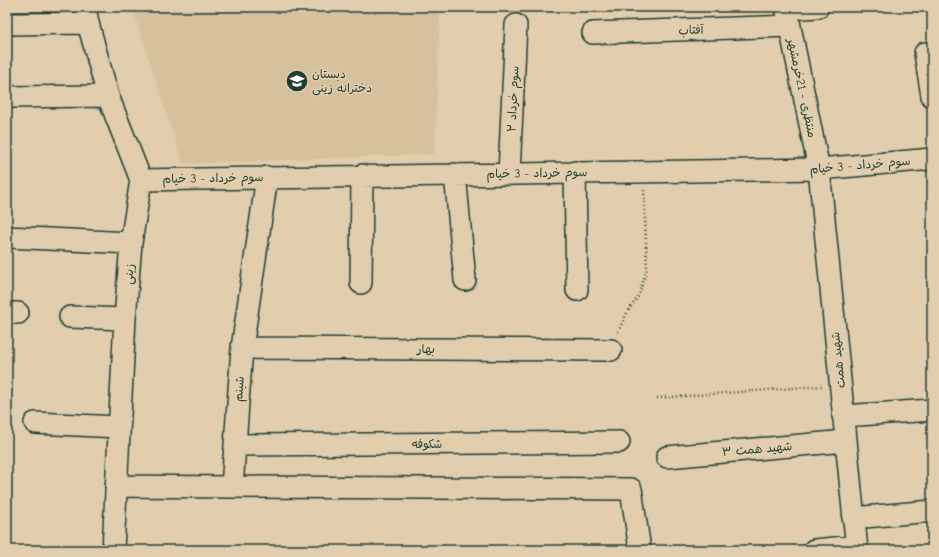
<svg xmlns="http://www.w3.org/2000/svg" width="939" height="557" font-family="'Comic Neue','Playpen Sans Arabic',sans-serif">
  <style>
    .built { fill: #d6c19c }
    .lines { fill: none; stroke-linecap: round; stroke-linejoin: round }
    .minor-casing { stroke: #1f3d34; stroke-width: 24 }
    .path { stroke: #1f3d34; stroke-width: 2.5; stroke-dasharray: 1 3; stroke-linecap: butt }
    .minor { stroke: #e2ceac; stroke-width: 21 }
    .labels { text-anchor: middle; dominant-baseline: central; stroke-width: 3; stroke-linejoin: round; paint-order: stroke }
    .street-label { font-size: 12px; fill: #1f3d34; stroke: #e2ceac }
    .poi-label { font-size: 12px; fill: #1f3d34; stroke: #e2ceac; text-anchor: start }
  </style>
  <rect width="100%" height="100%" fill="#e2ceac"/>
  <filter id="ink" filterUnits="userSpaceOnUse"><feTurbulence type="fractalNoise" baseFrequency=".025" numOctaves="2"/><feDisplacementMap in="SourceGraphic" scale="8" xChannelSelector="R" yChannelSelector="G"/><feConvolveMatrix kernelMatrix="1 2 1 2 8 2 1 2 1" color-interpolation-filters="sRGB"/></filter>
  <g filter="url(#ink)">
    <path class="built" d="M132 7H440L435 154 183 164Z"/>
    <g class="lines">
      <g class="minor-casing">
        <path id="minor" d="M85 7 88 23 108 96 141 180 131 243 125 319 113 550
          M786 7 819 169 857 550
          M786 9 818 7
          M7 24 88 23
          M593 33 790 26
          M925 53 932 96
          M7 97 108 96
          M575 172 577 290
          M455 174 465 280
          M509 174 516 25
          M141 180 819 169 932 159
          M7 237 131 243
          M361 283 362 175
          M7 313H18
          M70 317 125 319
          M242 348 611 350
          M843 416 932 410
          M35 423 118 427
          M235 445 619 442
          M667 457 846 441
          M116 486 232 487 242 348 267 177
          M232 487 631 489 640 550
          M853 518 932 511
          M814 550 856 546"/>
      </g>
      <path class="path" d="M618 332 627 313 639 295 647 268 644 190
        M657 398 822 386"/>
      <use href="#minor" class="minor"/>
    </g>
  </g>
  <defs>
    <g id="school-disc" transform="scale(1.15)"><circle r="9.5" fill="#1f3d34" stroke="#e2ceac"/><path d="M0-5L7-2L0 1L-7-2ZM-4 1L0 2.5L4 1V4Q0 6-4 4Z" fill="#fff"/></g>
  </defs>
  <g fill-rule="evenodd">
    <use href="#school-disc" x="297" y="81"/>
  </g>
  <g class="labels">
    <g class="street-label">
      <text transform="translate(691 30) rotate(-2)">آفتاب</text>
      <text transform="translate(802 88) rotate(78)">منتظری - 21خرمشهر</text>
      <text transform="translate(513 99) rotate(-87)">سوم خرداد ۲</text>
      <text transform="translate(860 165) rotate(-5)">سوم خرداد - 3 خیام</text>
      <text transform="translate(537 173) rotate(-1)">سوم خرداد - 3 خیام</text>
      <text transform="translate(213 178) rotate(-1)">سوم خرداد - 3 خیام</text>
      <text transform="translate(129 274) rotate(-85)">زینی</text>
      <text x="426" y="349">بهار</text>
      <text transform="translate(838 360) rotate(-96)">شهید همت</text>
      <text transform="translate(239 389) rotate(-86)">شبنم</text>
      <text x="427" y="444">شکوفه</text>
      <text transform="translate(757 449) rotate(-5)">شهید همت ۳</text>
    </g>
    <g class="poi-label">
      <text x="312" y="74">دبستان<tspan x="312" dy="14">دخترانه زینی</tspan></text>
    </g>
  </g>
  <rect width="939" height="557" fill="none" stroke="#e2ceac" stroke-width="24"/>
  <rect x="12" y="12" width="915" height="533" fill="none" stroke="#1f3d34" stroke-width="1.5" filter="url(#ink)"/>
</svg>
